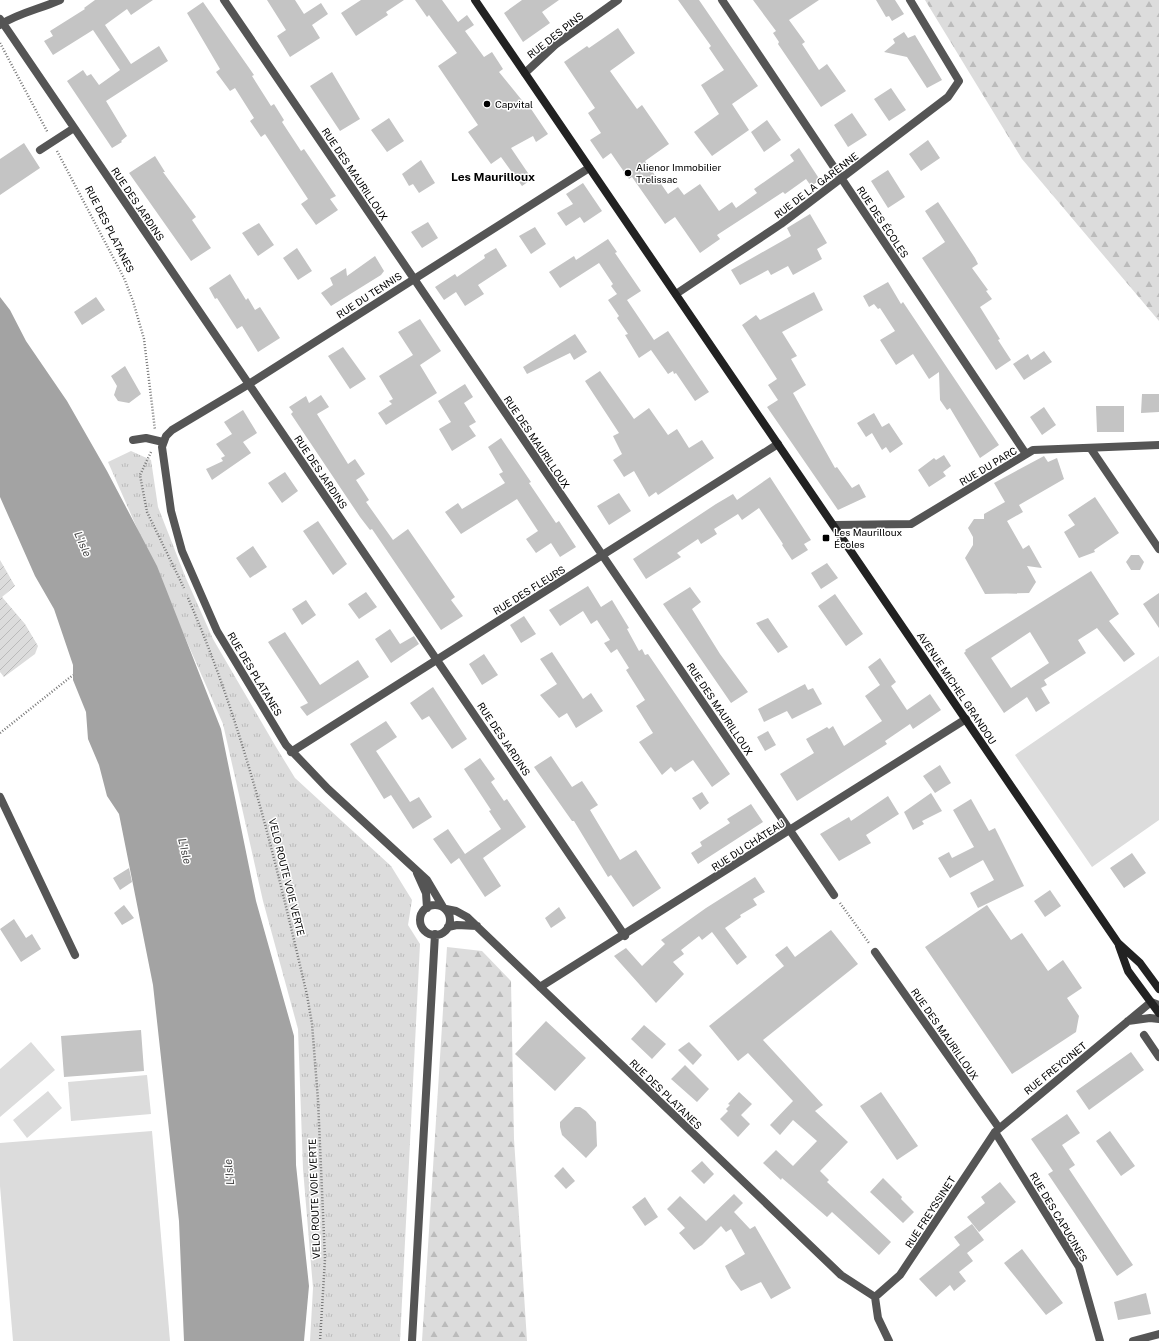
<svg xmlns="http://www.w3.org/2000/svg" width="1159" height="1341" font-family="'Public Sans',sans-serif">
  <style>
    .grass { fill: url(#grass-tufts) }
    .forest { fill: url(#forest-firs) }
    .garden { fill: url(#garden-furrows) }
    .pitch { fill: #dcdcdc }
    .water { fill: #a3a3a3 }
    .building { fill: #c4c4c4; fill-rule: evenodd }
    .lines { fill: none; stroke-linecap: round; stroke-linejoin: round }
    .path { stroke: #777; stroke-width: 2.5; stroke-dasharray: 1 2; stroke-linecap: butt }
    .service { stroke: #555; stroke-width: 8 }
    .minor { stroke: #555; stroke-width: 8 }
    .secondary { stroke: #222; stroke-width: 8 }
    .poi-dot { fill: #000; stroke: #fff; stroke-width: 1.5 }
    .labels { text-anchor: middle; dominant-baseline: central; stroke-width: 3; stroke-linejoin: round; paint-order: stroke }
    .street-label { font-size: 10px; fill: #000; stroke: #fff }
    .poi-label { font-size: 10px; fill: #000; stroke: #fff; text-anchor: start }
    .water-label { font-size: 11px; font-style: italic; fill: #444; stroke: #fff }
    .quarter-label { font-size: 12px; font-weight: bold; fill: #000; stroke: #fff }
  </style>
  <defs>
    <pattern id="grass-tufts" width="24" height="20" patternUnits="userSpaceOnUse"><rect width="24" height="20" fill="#dcdcdc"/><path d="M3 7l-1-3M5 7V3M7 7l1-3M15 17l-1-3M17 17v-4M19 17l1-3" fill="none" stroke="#bbb"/></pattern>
    <pattern id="forest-firs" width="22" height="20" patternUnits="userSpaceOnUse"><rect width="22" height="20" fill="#dcdcdc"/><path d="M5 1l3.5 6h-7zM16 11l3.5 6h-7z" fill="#bbb"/></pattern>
    <pattern id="garden-furrows" width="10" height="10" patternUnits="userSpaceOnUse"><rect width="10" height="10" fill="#dcdcdc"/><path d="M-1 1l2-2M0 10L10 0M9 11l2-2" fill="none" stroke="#bbb"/></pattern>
  </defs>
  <rect width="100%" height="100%" fill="#fff"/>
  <path class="grass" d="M131 451 151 460 158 507 185 576 213 639 276 747 295 778 391 866 412 900 408 925 420 944 400 1341H310L313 1288 303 1169 298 1029 263 901 223 724 108 462Z"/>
  <path class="forest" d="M925 0H1159V321L1022 159Z
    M447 947 482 951 511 981 514 1139 527 1341H422Z"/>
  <path class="garden" d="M0 560 15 586 2 597 25 624 38 646 35 654 4 677 0 672Z"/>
  <path class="pitch" d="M1159 656V820L1092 867 1015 755Z
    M31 1042 55 1070 0 1117V1069Z
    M147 1075 151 1114 71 1121 68 1082Z
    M48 1091 62 1108 27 1138 13 1120Z
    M152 1131 170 1341H13L0 1186V1143Z"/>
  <path class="water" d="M0 297 10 310 26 341 67 401 107 471 157 566 221 729 256 901 294 1036 296 1165 309 1286 304 1341H184L179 1221 153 985 119 814 107 796 99 765 88 739 86 712 73 680V665L54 609 35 576 0 497Z"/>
  <path class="building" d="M95 0H153L131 15 127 9 105 25 131 64 159 46 168 61 106 101 127 136 121 141 122 142 112 148 67 81 83 70 87 76 91 74 99 85 120 70 93 30 53 55 44 41 53 36 50 31 85 9 84 8Z
    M267 0H295L304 14 321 3 328 14 312 25 320 38 290 57 277 36 286 30Z
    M361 0H404L386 12 388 15 356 36 341 13Z
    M415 0H442L458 22 467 15 474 25 465 31 484 57 492 52 503 69 499 72 525 104 527 103 548 134 536 142 533 136 511 148 532 179 522 186 501 157 491 164 468 132 478 125 438 66 457 53 429 15 427 17Z
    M522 0H559L542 12 550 23 523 42 504 13Z
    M678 0H699L758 86 732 104 749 130 712 156 694 132 719 114 701 85 724 70 709 48 711 46Z
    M753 0H819L789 20 805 42 802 44 819 70 827 64 846 91 821 107 778 44 779 42 773 33 776 31Z
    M876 0H895L904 14 892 21 889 16 886 17Z
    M203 2 254 75 252 76 271 106 274 104 284 120 282 122 301 151 304 149 336 196 330 199 338 210 316 225 301 204 308 199 265 134 261 137 250 121 254 118 235 88 230 91 216 72 220 69 187 13Z
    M618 28 635 53 610 71 637 109 642 105 669 144 645 161 668 194 678 187 684 195 700 184 719 211 732 202 736 208 757 193 754 189 794 161 790 155 799 148 820 180 811 186 806 179 785 194 783 192 717 235 720 239 700 253 675 217 665 224 632 177 629 179 611 153 603 159 590 140 601 133 588 113 595 108 564 62 587 46 589 48Z
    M904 32 908 38 915 35 942 80 927 88 907 57 884 52 895 43 893 39Z
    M332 72 360 119 340 131 310 86Z
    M891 88 906 110 889 121 874 99Z
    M852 113 867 135 848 147 834 125Z
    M389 118 404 141 387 152 371 130Z
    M767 120 781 140 764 152 751 132Z
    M928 140 940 158 921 171 909 154Z
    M24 143 40 168 0 195V159Z
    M155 156 165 172H163L196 217 192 220 211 248 191 261 129 173Z
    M421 160 435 183 419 193 413 184 409 186 402 174Z
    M888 170 905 197 888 208 871 181Z
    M583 183 602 211 584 223 580 217 566 226 557 213 573 204 566 194Z
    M938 202 975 258 978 264 972 268 988 290 986 291 992 299 980 307 1000 339 998 340 1011 360 996 370 922 258 945 242 925 211Z
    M810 214 827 243 817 249 822 259 793 275 788 266 771 275 768 270 740 285 731 270 791 236 787 228Z
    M428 222 438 238 422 248 411 232Z
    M259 223 274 245 258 256 242 233Z
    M535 227 546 244 531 254 519 236Z
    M608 239 617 252 615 253 641 291 627 300 654 340 668 331 709 392 695 401 676 373 674 374 673 371 668 374 651 350 639 358 625 335 628 334 617 318 619 316 608 300 617 294 611 286 613 284 599 263 560 288 549 272 574 256 576 260Z
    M297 248 312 271 298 280 283 258Z
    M496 248 507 266 478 285 484 294 465 306 456 292 444 300 435 287 455 274 457 277 485 258 484 255Z
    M375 256 384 271 381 275 331 306 321 293 333 285 330 278 346 268 347 276Z
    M230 274 246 300 248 298 255 310 260 307 280 338 258 352 242 326 237 329 217 298 215 299 209 288Z
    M888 282 901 304 903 302 999 445 980 458 950 408 947 410 940 400 939 372 929 379 913 354 896 365 880 340 895 331 880 308 878 309 874 304 869 307 863 296Z
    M814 292 823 310 782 332 797 356 791 359 806 385 793 393 835 468 837 467 852 488 859 484 866 497 838 510 767 407 778 400 768 385 777 379 742 325 756 315 760 320Z
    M96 297 105 310 82 325 74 312Z
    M420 319 441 351 420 365 437 393 386 425 378 413 392 404 389 401 393 399 379 376 413 355 398 332Z
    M575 334 587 352 574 360 570 353 527 374 523 367Z
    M343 347 366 379 350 389 328 356Z
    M1044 351 1052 362 1024 380 1013 364 1028 354 1031 360Z
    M125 366 141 394 129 403 118 401 114 395 117 386 111 376Z
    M600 371 634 419 649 408 668 435 677 429 689 448 702 440 714 458 658 495 656 492 649 497 634 471 624 477 613 460 622 454 613 436 619 433 585 381Z
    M465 384 473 397 464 403 476 422 469 426 476 436 452 451 439 429 451 422 438 401Z
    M1142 394H1159V412L1141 413Z
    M321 395 329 407 317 414 348 464 355 459 365 474 356 480 369 500 366 502 393 540 408 529 455 597 451 600 463 616 441 630 372 529 370 530 360 517 291 414 293 412 289 407 306 396 309 403Z
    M1096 406H1124V432H1097Z
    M1044 407 1056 425 1042 435 1030 417Z
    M243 410 257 433 243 442 251 453 212 480 206 469 223 461 221 458 225 456 216 444 232 434 224 422Z
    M874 413 882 427 889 423 903 444 890 453 886 447 882 450 872 433 866 437 857 423Z
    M501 438 531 482 529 483 556 523 559 521 576 547 560 557 551 543 536 553 526 539 538 531 517 499 461 534 445 512 458 503 462 509 505 483 499 474 503 472 488 447Z
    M944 455 951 466 943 472 946 476 929 487 918 470 934 458 936 460Z
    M1044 456 1048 462 1057 458 1064 479 1019 505 1023 512 1007 521 1023 549 1029 545 1042 568 1027 566 1036 582 1029 593 985 594 965 558 973 545V537L968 528 974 519H984V514L1005 502 994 483Z
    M285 472 298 491 282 503 268 483Z
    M770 477 811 540 804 544 808 550 792 560 782 545 783 544 759 508 742 520 738 514 714 529 717 534 701 544 698 539 677 553 681 557 646 579 633 559 716 504 733 494 737 500Z
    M619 493 631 511 609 525 597 506Z
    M1095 497 1119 533 1094 550 1095 552 1079 558 1064 532 1075 525 1068 515Z
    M318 521 347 564 333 575 303 531Z
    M253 546 267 567 250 578 236 558Z
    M1131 555H1139L1144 562 1140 570H1131L1126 562Z
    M827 563 838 578 821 589 811 573Z
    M1091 571 1119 614 1109 621 1135 654 1124 662 1097 628 1078 640 1086 653 1044 680 1047 685 1041 688 1050 703 1036 712 1027 697 1004 713 964 653 966 651 965 650ZM1030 632 1049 663 1011 688 991 658Z
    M588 586 601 607 612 600 629 628 627 629 639 651 642 649 645 655 648 654 730 774 712 787 693 760 675 772 671 767 662 775 639 742 653 733 636 706 645 700 626 670 629 668 617 649 611 653 604 643 610 640 597 620 591 624 583 611 560 626 549 610Z
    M690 587 701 602 692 609 720 654 748 692 731 703 663 604Z
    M366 592 377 607 359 619 348 604Z
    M1159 593V628L1143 604Z
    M835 594 863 634 846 646 818 606Z
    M306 600 316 615 302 625 292 609Z
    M524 616 536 634 521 643 510 625Z
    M768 618 788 647 778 653 756 623Z
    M390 629 400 644 414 636 419 644 391 663 375 639Z
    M285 632 320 685 358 660 369 677 307 716 300 707 308 703 268 642Z
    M552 652 583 699 591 693 603 711 576 728 567 713 559 718 540 695 557 684 540 659Z
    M484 654 498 675 482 685 469 664Z
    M880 658 896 682 891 686 907 710 930 694 941 710 913 729 910 724 885 741 887 744 797 801 780 774 814 753 806 739 827 727 829 729 833 726 844 746 882 721 865 696 880 685 868 667Z
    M805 684 808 690 813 688 822 704 792 719 787 711 764 722 758 709Z
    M433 687 467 739 452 749 429 716 422 720 410 703Z
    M386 721 397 737 376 751 410 802 419 797 432 817 413 829 391 795 384 799 350 744Z
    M768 731 776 745 765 751 757 737Z
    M551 756 572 787 582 781 598 805 590 810 620 860 636 850 661 888 633 907 611 875 608 877 574 821H572L534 767Z
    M480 758 495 779 491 782 504 801 507 799 526 827 483 858 501 886 485 897 459 858 451 864 433 839 448 829 465 854 501 829 489 811 491 810 464 769Z
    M940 765 951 783 935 793 923 776Z
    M702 792 709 803 700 810 692 798Z
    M931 793 942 811 922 821 924 824 913 830 904 812Z
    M888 796 899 814 866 835 871 843 839 861 820 834 849 817 851 821Z
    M971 799 989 831 995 828 1024 886 978 908 970 893 994 880 983 860 950 878 938 858 949 852 952 858 974 847 953 810Z
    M751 804 763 822 698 864 691 853 702 846 700 842 730 823 727 819Z
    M1132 853 1146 873 1124 888 1110 868Z
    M129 868 132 882 120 890 113 878Z
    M755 877 765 892 753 899 757 905 740 915 741 917 725 928 747 957 737 965 712 932 702 940 699 936 681 950 684 954 673 962 684 974 656 1003 614 956 626 948 642 966 665 944 661 940 706 908Z
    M1050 890 1061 906 1045 917 1034 901Z
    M124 905 134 918 122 925 114 913Z
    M987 905 1011 940 1022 933 1048 971 1063 960 1082 988 1067 998 1079 1016 1076 1032 1012 1074 925 947Z
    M559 907 566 918 551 928 545 918Z
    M14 919 26 938 32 934 41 949 21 962 0 929Z
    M831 930 858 964 763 1040 823 1105 815 1111 848 1142 820 1171 829 1180 827 1182 891 1242 879 1255 832 1212 827 1217 782 1178 781 1180 763 1163 776 1150 793 1166 817 1141 793 1120 780 1135 770 1125 793 1101 748 1053 738 1061 709 1026 784 966 775 955 787 946 795 957Z
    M546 1021 586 1058 555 1091 515 1054Z
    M644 1025 666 1044 652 1059 631 1039Z
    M141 1030 144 1071 64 1077 61 1036Z
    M689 1042 702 1055 693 1065 678 1050Z
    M1131 1052 1144 1070 1089 1110 1076 1091Z
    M685 1065 709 1089 697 1102 671 1079Z
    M739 1092 752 1104 741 1115 750 1124 738 1137 720 1119 728 1111 726 1109 730 1105 728 1104Z
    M881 1092 918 1146 897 1160 860 1106Z
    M575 1107H580L586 1111 596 1122 597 1146 586 1158 562 1135 560 1127V1122Z
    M1067 1114 1080 1133 1062 1145 1075 1165 1069 1169 1133 1265 1117 1276 1048 1174 1053 1171 1031 1139Z
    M1110 1131 1135 1166 1121 1176 1096 1141Z
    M702 1161 714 1174 704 1184 691 1171Z
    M563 1167 575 1181 566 1189 554 1176Z
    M883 1178 902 1197 901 1199 914 1212 903 1223 870 1192Z
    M1000 1182 1016 1202 979 1232 967 1217 985 1203 981 1197Z
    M734 1194 743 1203 734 1212 750 1229 755 1226 791 1288 771 1299 761 1282 741 1291 731 1278 725 1266 745 1254 731 1229 726 1232 721 1226 702 1245 694 1250 679 1233 685 1228 667 1209 680 1196 706 1221Z
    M645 1197 658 1217 645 1226 632 1207Z
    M972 1224 984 1240 967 1253 973 1261 959 1272 966 1281 954 1291 950 1285 936 1297 919 1279 960 1245 954 1237Z
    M1022 1249 1063 1303 1046 1315 1004 1263Z
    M1146 1293 1151 1314 1118 1320 1114 1302Z"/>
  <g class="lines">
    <path class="path" d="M0 43 48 133
      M57 151 124 278 133 301 144 339 155 430
      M151 452 140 475 147 512 184 588
      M188 598C244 726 275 859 307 995L312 1024 318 1100 325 1259 320 1341
      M0 733 73 675
      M840 903 869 943"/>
    <path class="service" d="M133 440 146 438 163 442
      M0 797 75 955"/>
    <path class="minor" d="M224 0 834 895
      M722 0 1026 454
      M0 19 625 936
      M0 25C18 13 40 9 60 0
      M525 73 555 45 618 0
      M40 150 74 128
      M676 294 781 224 948 97 959 81 910 0
      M1091 449 1159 549
      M834 525 911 524 1033 450 1159 445
      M291 752 778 444
      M417 873 426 893 427 908
      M420 920a15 15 0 1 1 30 0a15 15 0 1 1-30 0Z
      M443 907 427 880 328 789 286 745 217 631 182 551 171 511 162 447 166 436 172 430 249 384 589 168
      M446 909 456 911 467 917 841 1275 875 1297
      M448 927 457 925 477 926
      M875 952 999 1128
      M540 987 966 719
      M1128 1021 1150 1018 1159 1019
      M1144 1035 1159 1057
      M995 1132 1079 1267 1100 1341
      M875 1297 900 1275 995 1132 1151 1002 1159 1005
      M875 1297 878 1318 889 1341
      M412 1341 435 934
      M1133 1341 1159 1334"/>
    <path class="secondary" d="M475 0 1118 943 1140 963 1159 989
      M1119 946 1128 971 1159 1013"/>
  </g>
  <g class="poi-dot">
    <circle cx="487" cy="104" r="4"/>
    <circle cx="628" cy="173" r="4"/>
    <rect x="822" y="534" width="8" height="8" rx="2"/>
  </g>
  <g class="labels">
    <g class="street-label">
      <text transform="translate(555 35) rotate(-38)">RUE DES PINS</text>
      <text transform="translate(355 174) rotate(56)">RUE DES MAURILLOUX</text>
      <text transform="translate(816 185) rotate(-37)">RUE DE LA GARENNE</text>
      <text transform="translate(138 204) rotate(56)">RUE DES JARDINS</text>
      <text transform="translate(883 222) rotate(56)">RUE DES ÉCOLES</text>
      <text transform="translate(110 229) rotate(63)">RUE DES PLATANES</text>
      <text transform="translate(369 295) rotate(-33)">RUE DU TENNIS</text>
      <text transform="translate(537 442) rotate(56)">RUE DES MAURILLOUX</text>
      <text transform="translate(988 466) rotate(-31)">RUE DU PARC</text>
      <text transform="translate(321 472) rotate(56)">RUE DES JARDINS</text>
      <text transform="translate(529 590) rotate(-32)">RUE DES FLEURS</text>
      <text transform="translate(255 674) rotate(59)">RUE DES PLATANES</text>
      <text transform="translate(957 688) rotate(56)">AVENUE MICHEL GRANDOU</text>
      <text transform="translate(720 709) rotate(56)">RUE DES MAURILLOUX</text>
      <text transform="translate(504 739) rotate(56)">RUE DES JARDINS</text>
      <text transform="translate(748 845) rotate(-33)">RUE DU CHÂTEAU</text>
      <text transform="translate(287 877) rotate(76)">VELO ROUTE VOIE VERTE</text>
      <text transform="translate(945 1034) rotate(55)">RUE DES MAURILLOUX</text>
      <text transform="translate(1055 1068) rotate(-39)">RUE FREYCINET</text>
      <text transform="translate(666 1094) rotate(44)">RUE DES PLATANES</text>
      <text transform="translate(314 1199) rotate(-92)">VELO ROUTE VOIE VERTE</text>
      <text transform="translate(930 1212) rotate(-57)">RUE FREYSSINET</text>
      <text transform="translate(1059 1217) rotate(59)">RUE DES CAPUCINES</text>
    </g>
    <g class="poi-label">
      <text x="495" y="104">Capvital</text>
      <text x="636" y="167">Alienor Immobilier<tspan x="636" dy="12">Trelissac</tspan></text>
      <text x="834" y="532">Les Maurilloux<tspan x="834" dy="12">Écoles</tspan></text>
    </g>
    <g class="water-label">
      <text transform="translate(83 544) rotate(66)">L'Isle</text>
      <text transform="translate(185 851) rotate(76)">L'Isle</text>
      <text transform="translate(229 1172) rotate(-96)">L'Isle</text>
    </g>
    <g class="quarter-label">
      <text x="493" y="177">Les Maurilloux</text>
    </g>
  </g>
</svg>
